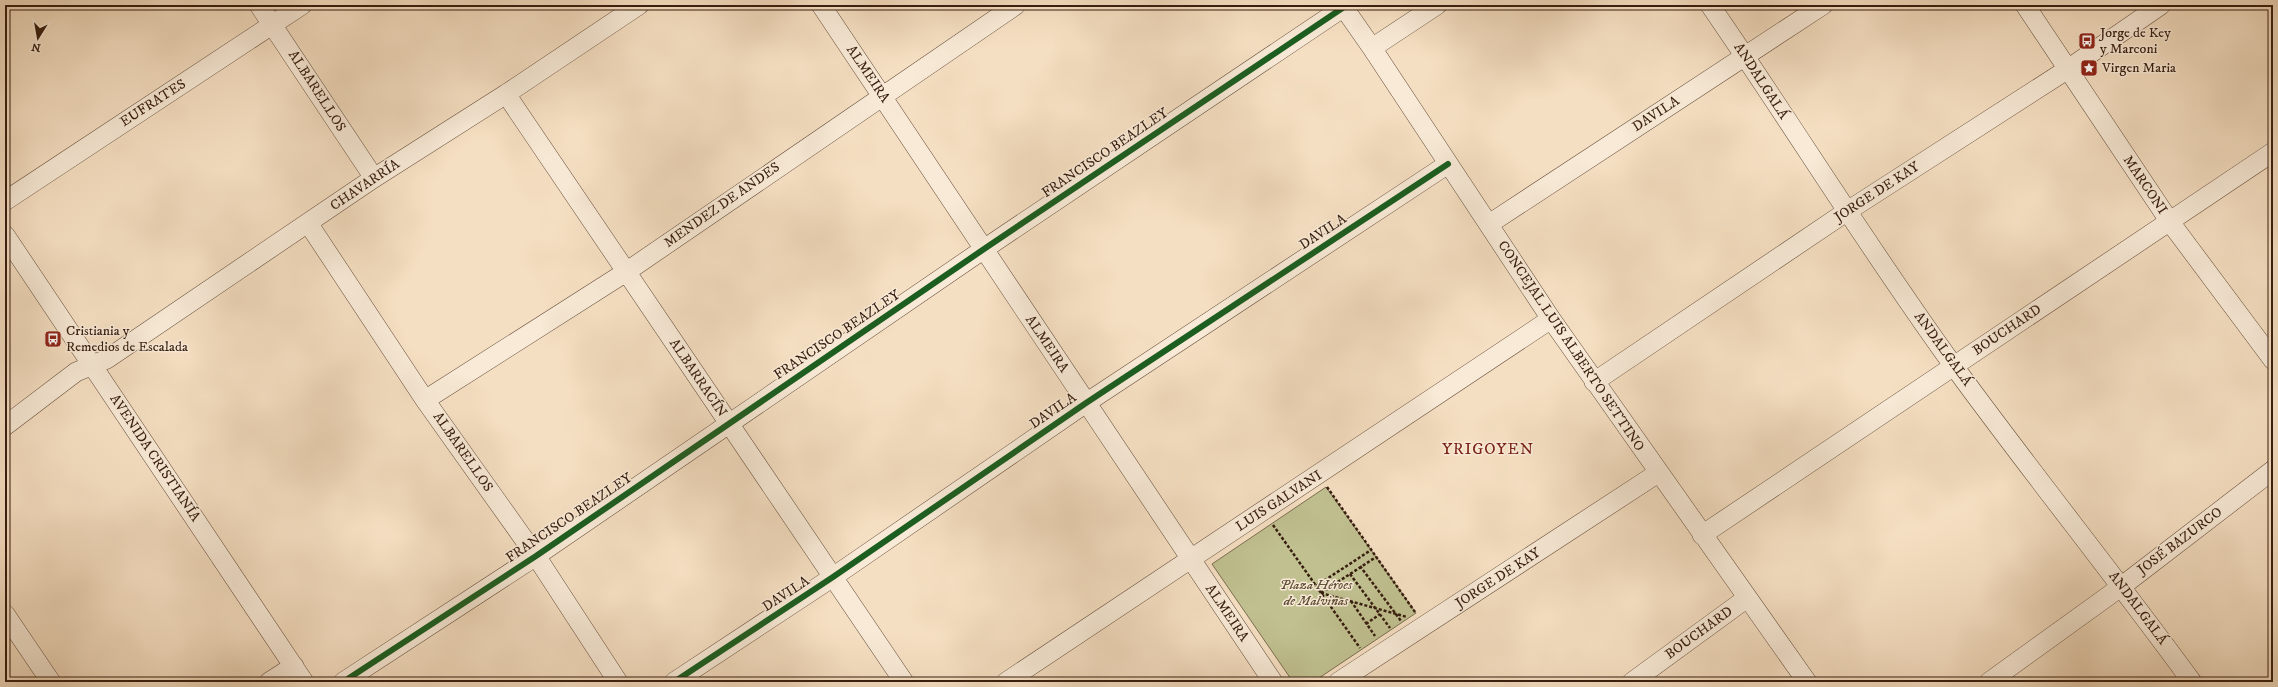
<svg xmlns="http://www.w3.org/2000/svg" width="2278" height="687" font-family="'IM FELL DW Pica',serif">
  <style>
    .green { fill: #c0c090; stroke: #7c6e50 }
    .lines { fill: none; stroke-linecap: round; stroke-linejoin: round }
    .minor-casing { stroke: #664e3c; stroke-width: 20 }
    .path { stroke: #371d0f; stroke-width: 2.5; stroke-dasharray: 3 2; stroke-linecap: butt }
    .minor { stroke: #f8ead7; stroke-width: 19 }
    .cycleway-casing { stroke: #f8ead7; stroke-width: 8 }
    .cycleway { stroke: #1b5e20; stroke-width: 6 }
    .labels { text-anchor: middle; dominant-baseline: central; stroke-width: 3; stroke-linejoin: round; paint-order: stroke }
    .poi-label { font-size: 14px; fill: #371d0f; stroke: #f8ead7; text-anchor: start }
    .street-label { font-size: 14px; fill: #371d0f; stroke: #f8ead7 }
    .park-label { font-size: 14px; font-style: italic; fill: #604e36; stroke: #f8ead7 }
    .quarter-label { font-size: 16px; letter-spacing: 1px; fill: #7a1f14; stroke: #f8ead7 }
  </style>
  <rect width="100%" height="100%" fill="#f5dfc2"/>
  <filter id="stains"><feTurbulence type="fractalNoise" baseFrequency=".005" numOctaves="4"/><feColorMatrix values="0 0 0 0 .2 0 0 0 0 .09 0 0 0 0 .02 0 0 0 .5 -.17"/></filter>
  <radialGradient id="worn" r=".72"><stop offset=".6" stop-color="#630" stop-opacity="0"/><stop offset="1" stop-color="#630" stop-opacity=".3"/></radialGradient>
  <path class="green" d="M1326 487 1416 613 1313 682H1293L1212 564Z"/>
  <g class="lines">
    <g class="minor-casing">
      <path id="minor" d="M259 5 374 178
        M821 5 1273 682
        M1342 5 1372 48 1551 319 1807 682
        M1710 5C1792 124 1868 248 1953 365 2031 472 2114 575 2192 682
        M2025 5 2170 222 2273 360
        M1372 48 1437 5
        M506 94 904 682
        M5 201 302 5
        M308 223 425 400 536 556 618 682
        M1489 224 1823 5
        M5 235 304 682
        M1594 382 1846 212 2068 69 2161 5
        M425 400 626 272 1016 5
        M5 426 76 372 107 359 374 178 506 94 639 5
        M1702 535 2273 152
        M5 614 51 682
        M269 682 294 666
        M343 682 536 556 984 249 1344 7
        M674 682 833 577 1086 403 1448 164
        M1006 682 1551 319
        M1338 682 1658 473
        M1632 682 1747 598
        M1989 682 2122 586 2273 470"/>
    </g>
    <path class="path" d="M1327 487 1415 612
      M1273 525 1360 648
      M1360 566 1401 621
      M1350 574 1390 628
      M1316 586 1371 550
      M1321 593 1407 617
      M1321 593 1376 557
      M1351 601 1375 636
      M1366 624 1380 614"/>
    <use href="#minor" class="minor"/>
    <g class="cycleway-casing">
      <path id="cycleway" d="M343 682 536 556 984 249 1344 7
        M674 682 833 577 1086 403 1448 164"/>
    </g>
    <use href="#cycleway" class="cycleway"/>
  </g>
  <defs>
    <g id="bus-square" transform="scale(0.9)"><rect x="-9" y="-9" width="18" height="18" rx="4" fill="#8f2418" stroke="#f8ead7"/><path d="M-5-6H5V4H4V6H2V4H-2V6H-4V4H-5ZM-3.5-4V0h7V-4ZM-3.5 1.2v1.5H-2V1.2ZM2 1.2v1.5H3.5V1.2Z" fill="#fff"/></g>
    <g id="sight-square" transform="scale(0.9)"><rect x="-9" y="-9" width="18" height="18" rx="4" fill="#8f2418" stroke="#f8ead7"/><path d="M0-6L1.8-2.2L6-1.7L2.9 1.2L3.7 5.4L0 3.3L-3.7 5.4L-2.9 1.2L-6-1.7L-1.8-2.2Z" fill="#fff"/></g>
  </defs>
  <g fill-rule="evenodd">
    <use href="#bus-square" x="2087" y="41"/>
    <use href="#sight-square" x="2089" y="68"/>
    <use href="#bus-square" x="53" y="339"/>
  </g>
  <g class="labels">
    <g class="poi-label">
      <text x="2100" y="33">Jorge de Key<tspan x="2100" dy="16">y Marconi</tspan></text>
      <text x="2102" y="68">Virgen Maria</text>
      <text x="66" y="331">Cristiania y<tspan x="66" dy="16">Remedios de Escalada</tspan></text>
    </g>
    <g class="street-label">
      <text transform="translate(868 74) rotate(56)">ALMEIRA</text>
      <text transform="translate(1761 81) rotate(57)">ANDALGALÁ</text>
      <text transform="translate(317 91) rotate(57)">ALBARELLOS</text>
      <text transform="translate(153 103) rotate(-33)">EUFRATES</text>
      <text transform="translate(1656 114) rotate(-33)">DAVILA</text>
      <text transform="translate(1105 153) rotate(-34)">FRANCISCO BEAZLEY</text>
      <text transform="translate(365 185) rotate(-34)">CHAVARRÍA</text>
      <text transform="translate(2145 185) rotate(56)">MARCONI</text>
      <text transform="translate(1877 192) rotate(-33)">JORGE DE KAY</text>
      <text transform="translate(722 205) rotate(-35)">MENDEZ DE ANDES</text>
      <text transform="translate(1323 232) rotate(-33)">DAVILA</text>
      <text transform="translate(2007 330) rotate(-34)">BOUCHARD</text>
      <text transform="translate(837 335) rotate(-34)">FRANCISCO BEAZLEY</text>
      <text transform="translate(1047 344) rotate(56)">ALMEIRA</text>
      <text transform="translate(1571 346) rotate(56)">CONCEJAL LUIS ALBERTO SETTINO</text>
      <text transform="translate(1943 349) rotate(54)">ANDALGALÁ</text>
      <text transform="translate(698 378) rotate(56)">ALBARRACÍN</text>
      <text transform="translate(1053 411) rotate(-34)">DAVILA</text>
      <text transform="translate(463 452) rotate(55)">ALBARELLOS</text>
      <text transform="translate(155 458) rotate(56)">AVENIDA CRISTIANÍA</text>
      <text transform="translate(1279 501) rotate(-33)">LUIS GALVANI</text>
      <text transform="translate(569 518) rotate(-34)">FRANCISCO BEAZLEY</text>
      <text transform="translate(2180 541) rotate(-37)">JOSÉ BAZURCO</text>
      <text transform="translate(1498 578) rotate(-33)">JORGE DE KAY</text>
      <text transform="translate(786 594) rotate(-33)">DAVILA</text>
      <text transform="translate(2138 608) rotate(53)">ANDALGALÁ</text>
      <text transform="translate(1227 613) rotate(56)">ALMEIRA</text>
      <text transform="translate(1699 633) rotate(-36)">BOUCHARD</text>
    </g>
    <g class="park-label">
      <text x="1316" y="585">Plaza Héroes<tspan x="1316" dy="16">de Malvinas</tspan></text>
    </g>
    <g class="quarter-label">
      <text x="1488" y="449">YRIGOYEN</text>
    </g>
  </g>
  <rect width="2278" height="687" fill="none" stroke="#f5dfc2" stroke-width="20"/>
  <rect x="6" y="6" width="2266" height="675" fill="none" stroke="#371d0f" stroke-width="2"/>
  <rect x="10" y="10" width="2258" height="667" fill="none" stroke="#371d0f"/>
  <g transform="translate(38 38) rotate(191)" stroke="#f8ead7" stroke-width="3" paint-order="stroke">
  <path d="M0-3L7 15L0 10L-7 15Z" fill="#371d0f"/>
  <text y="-6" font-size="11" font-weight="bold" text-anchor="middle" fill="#371d0f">N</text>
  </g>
  <rect width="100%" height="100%" filter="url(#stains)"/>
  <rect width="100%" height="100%" fill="url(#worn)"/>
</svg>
